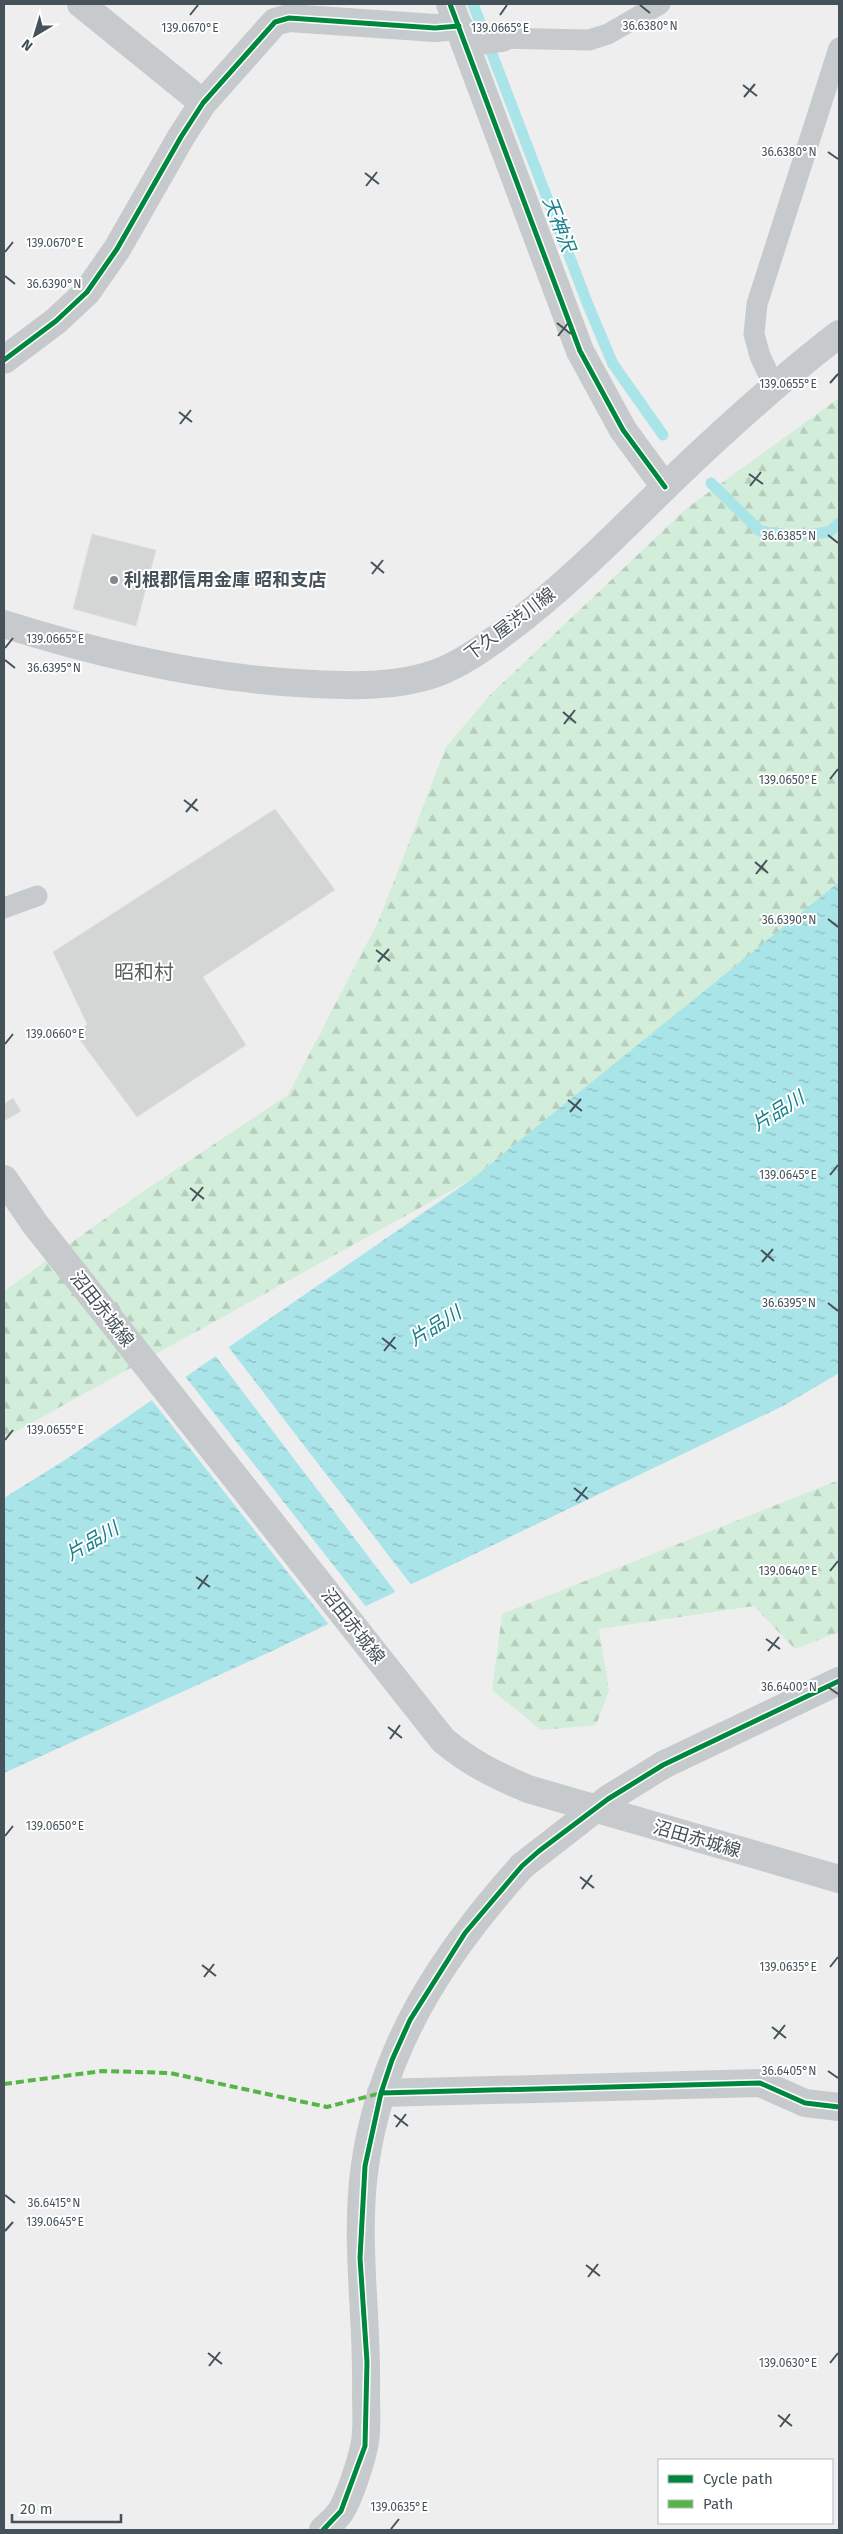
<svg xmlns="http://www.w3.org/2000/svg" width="843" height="2534" font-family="'Fira Sans','Noto Sans JP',sans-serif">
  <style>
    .forest { fill: url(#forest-firs) }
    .water { fill: url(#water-ripples) }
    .pier { fill: #eee }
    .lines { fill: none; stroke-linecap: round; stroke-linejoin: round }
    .stream { stroke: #a9e4e9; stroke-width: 11 }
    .building { fill: #d4d6d6; stroke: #dfe0e1 }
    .service { stroke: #c7cacc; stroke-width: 21 }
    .minor { stroke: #c7cacc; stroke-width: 28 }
    .tertiary { stroke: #c7cacc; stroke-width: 28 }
    .secondary { stroke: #c7cacc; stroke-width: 28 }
    .tertiary-bridge { stroke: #c7cacc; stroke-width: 28 }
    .quiet { stroke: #57b448; stroke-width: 4; stroke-dasharray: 8 4; stroke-linecap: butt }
    .cycleway-casing { stroke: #fff; stroke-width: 8 }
    .cycleway { stroke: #00873e; stroke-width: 5 }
    .ticks { fill: none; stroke: #465259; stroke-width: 2 }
    .poi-dot { fill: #81898d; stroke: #fff; stroke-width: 2 }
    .labels { text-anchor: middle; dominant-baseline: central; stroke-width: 4; stroke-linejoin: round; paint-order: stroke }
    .poi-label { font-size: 18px; font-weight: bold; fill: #465259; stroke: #fff; text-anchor: start }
    .street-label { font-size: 18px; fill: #465259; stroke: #fff }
    .water-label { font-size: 19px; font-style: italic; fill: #13808a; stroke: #fff }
    .quarter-label { font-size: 20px; fill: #5a5e61; stroke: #fff }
    .ticks-label { font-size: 12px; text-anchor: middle; fill: #465259; stroke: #fff; stroke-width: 4; stroke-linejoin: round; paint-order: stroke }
  </style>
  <defs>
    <pattern id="forest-firs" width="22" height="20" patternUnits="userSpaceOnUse" patternTransform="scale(1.25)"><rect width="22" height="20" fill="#d2edd9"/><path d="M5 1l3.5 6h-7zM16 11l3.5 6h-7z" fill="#b6cdbc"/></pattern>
    <pattern id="water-ripples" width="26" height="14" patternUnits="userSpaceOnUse" patternTransform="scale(1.25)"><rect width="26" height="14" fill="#a9e4e9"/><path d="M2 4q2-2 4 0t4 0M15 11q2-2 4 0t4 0" fill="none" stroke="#8bbbc0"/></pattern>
  </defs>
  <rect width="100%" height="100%" fill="#eee"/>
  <path class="forest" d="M839 398V887L472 1179 4 1438V1291L145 1190 288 1095 379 920 446 747 490 695 687 508Z
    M839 1480V1632L795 1649 754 1606 599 1629 609 1690 596 1725 541 1730 492 1690 502 1614Z"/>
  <path class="water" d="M839 882V1373L783 1406 272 1651 4 1773V1498L68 1458 472 1179Z"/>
  <path class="pier" d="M227 1345 412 1586 397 1594 214 1354Z
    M184 1375 367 1608 330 1626 150 1398Z"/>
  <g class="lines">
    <path class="stream" d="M473 4 588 305 613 364 663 435
      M711 483 760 531 797 536 829 532 839 523"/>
  </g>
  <path class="building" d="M92 534 156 550 136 626 73 609Z
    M275 809 335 890 203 977 246 1045 137 1117 77 1036 87 1024 53 952Z
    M13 1098 21 1111 4 1121V1104Z"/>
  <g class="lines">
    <path class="service" d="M502 38 589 40 608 34 660 4
      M774 386 760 356 754 334 757 304 839 48
      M4 908 37 896"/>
    <path class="minor" d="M81 4 203 103
      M450 4 580 351 623 430 665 487
      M466 43 502 38
      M4 360 56 321 87 292 117 249 181 137 203 103 275 22 289 18 435 28 459 26
      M381 2093 760 2083 805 2103 839 2107"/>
    <path class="tertiary" d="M663 1765 839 1681
      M323 2530C329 2524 337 2518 341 2511 349 2498 361 2462 364 2447 368 2431 366 2411 366 2394 368 2318 354 2241 365 2165 382 2046 443 1954 522 1866"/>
    <path class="secondary" d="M4 624C105 656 207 679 313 684 353 686 396 687 434 674 460 665 483 648 505 632 564 588 615 536 667 485 722 432 778 381 839 334
      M4 1179 35 1224 443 1740C470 1763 497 1776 528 1789L839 1879"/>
    <path class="tertiary-bridge" d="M522 1866 608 1799 663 1765"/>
    <path class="quiet" d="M4 2084 102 2071 170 2073 327 2107 381 2093"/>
    <g class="cycleway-casing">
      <path id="cycleway" d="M450 4 580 351 623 430 665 487
        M4 360 56 321 87 292 117 249 181 137 203 103 275 22 289 18 435 28 459 26
        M381 2093 760 2083 805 2103 839 2107
        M323 2530 341 2511 365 2446 367 2362 360 2258 365 2166 381 2093 392 2060 410 2020 465 1933 522 1866 539 1851 608 1799 663 1765 839 1681"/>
    </g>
    <use href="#cycleway" class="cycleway"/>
  </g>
  <path class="ticks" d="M640 5 650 13M190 15 198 5M500 15 507 5M743 85 757 96M744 97 755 84M828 152 838 159M365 173 379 184M366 186 377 172M5 252 13 242M5 276 15 284M557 323 571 334M558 336 569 322M830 383 838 374M179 412 192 422M180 424 191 410M749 474 763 484M750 486 761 472M828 535 838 543M371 562 384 573M372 574 383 560M5 648 13 638M5 660 15 668M563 712 576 723M564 724 575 710M830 779 838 769M184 800 198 811M186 812 197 799M755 862 768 873M756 874 767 860M828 919 838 927M376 950 390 961M378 962 389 949M5 1044 13 1034M568 1100 582 1111M570 1112 581 1099M830 1175 838 1165M190 1188 204 1199M192 1201 203 1187M761 1250 774 1261M762 1262 773 1249M828 1303 838 1311M382 1338 396 1349M384 1351 395 1337M5 1440 13 1430M574 1488 588 1499M576 1501 587 1487M830 1571 838 1561M196 1577 210 1587M198 1589 208 1575M766 1639 780 1649M768 1651 779 1637M828 1687 838 1694M388 1727 402 1738M390 1739 400 1725M5 1836 13 1826M580 1877 594 1888M582 1889 592 1875M202 1965 216 1976M830 1967 838 1957M204 1977 214 1964M772 2027 786 2038M774 2039 785 2025M828 2071 838 2078M394 2115 408 2126M396 2127 406 2114M5 2195 15 2203M5 2231 13 2222M586 2265 600 2276M588 2277 598 2264M208 2353 222 2364M830 2363 838 2353M209 2366 220 2352M778 2415 792 2426M780 2427 790 2414M391 2529 399 2519"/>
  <circle class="poi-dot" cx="114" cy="580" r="5"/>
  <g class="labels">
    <g class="poi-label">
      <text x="124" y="580">利根郡信用金庫 昭和支店</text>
    </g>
    <g class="street-label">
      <text transform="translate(510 624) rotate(-37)">下久屋渋川線</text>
      <text transform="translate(102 1309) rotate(52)">沼田赤城線</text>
      <text transform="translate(353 1626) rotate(52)">沼田赤城線</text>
      <text transform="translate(697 1839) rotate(16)">沼田赤城線</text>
    </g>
    <g class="water-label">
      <text transform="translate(559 224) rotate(69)">天神沢</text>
      <text transform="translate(778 1111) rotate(-32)">片品川</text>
      <text transform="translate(435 1326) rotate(-32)">片品川</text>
      <text transform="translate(92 1541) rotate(-30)">片品川</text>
    </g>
    <g class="quarter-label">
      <text x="144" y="972">昭和村</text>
    </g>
  </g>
  <g class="ticks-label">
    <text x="650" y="30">36.6380°N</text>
    <text x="190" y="32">139.0670°E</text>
    <text x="500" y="32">139.0665°E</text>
    <text x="789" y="156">36.6380°N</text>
    <text x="55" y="247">139.0670°E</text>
    <text x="54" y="288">36.6390°N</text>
    <text x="788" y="388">139.0655°E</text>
    <text x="789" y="540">36.6385°N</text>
    <text x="55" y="643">139.0665°E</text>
    <text x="54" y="672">36.6395°N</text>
    <text x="788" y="784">139.0650°E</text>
    <text x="789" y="924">36.6390°N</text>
    <text x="55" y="1038">139.0660°E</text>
    <text x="788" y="1179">139.0645°E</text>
    <text x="789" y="1307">36.6395°N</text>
    <text x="55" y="1434">139.0655°E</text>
    <text x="788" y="1575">139.0640°E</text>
    <text x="789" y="1691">36.6400°N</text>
    <text x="55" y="1830">139.0650°E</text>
    <text x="788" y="1971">139.0635°E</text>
    <text x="789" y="2075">36.6405°N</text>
    <text x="54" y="2207">36.6415°N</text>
    <text x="55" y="2226">139.0645°E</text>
    <text x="788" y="2367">139.0630°E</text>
    <text x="399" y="2511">139.0635°E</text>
  </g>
  <rect width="843" height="2534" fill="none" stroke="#465259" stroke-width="10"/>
  <rect x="658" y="2459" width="175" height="65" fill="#ffffff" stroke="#b5babd"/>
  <rect x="668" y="2475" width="25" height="8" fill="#00873e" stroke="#b5babd"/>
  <text x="703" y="2484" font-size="15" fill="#465259">Cycle path</text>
  <rect x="668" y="2500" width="25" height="8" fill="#57b448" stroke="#b5babd"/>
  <text x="703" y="2509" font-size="15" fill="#465259">Path</text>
  <g transform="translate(35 35) rotate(218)" stroke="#ffffff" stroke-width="4" paint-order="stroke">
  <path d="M0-4L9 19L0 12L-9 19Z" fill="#465259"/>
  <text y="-8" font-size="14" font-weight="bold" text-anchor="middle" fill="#465259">N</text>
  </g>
  <path d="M12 2514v8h109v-8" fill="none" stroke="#465259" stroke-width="2.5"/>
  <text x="20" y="2514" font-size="15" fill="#465259" stroke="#ffffff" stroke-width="4" paint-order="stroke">20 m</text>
</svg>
